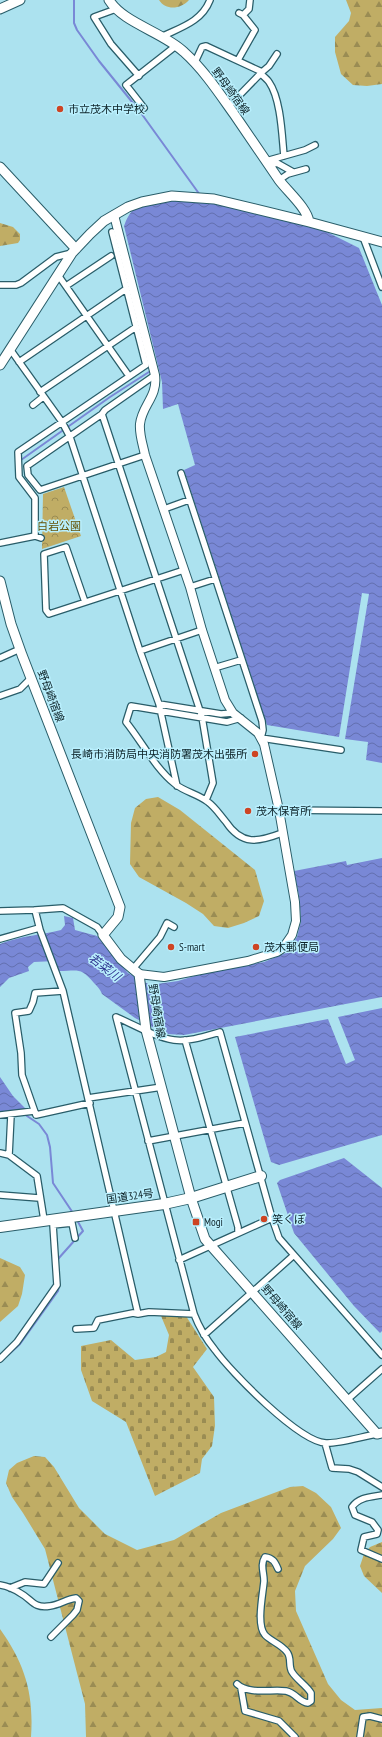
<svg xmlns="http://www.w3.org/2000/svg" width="382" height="1737" font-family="'PT Sans Narrow','Noto Sans JP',sans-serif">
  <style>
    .forest { fill: url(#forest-firs) }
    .cemetery { fill: url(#cemetery-stones) }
    .park { fill: url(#park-crowns) }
    .water { fill: url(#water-waves) }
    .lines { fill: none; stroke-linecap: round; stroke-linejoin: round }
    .stream { stroke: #7988d6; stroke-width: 2 }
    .street-casing { stroke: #295d69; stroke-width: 8 }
    .secondary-casing { stroke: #295d69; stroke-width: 10 }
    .primary-casing { stroke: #295d69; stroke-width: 11 }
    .highway-casing { stroke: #295d69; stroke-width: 12 }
    .street { stroke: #fff; stroke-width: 5.5 }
    .secondary { stroke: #fff; stroke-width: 8 }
    .primary { stroke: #fff; stroke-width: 9 }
    .highway { stroke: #fff; stroke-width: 10 }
    .poi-dot { fill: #ce4423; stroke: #b9effd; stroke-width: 1.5 }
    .labels { text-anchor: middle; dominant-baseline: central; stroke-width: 3; stroke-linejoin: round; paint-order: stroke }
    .street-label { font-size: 11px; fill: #0c2227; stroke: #b9effd }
    .poi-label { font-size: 11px; fill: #0c2227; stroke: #b9effd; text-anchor: start }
    .park-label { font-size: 11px; fill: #645307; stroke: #b9effd }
    .water-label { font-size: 12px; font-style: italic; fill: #2f348f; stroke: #b9effd }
  </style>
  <defs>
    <pattern id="forest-firs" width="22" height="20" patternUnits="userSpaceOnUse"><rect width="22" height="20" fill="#c0ad65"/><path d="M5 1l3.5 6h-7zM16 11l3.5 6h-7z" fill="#9a8c53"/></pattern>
    <pattern id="cemetery-stones" width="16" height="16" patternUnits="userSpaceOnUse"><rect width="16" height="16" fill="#c0ad65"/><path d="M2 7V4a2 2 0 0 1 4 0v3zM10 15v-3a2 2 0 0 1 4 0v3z" fill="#9a8c53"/></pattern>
    <pattern id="park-crowns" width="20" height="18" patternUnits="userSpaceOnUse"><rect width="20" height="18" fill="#c0ad65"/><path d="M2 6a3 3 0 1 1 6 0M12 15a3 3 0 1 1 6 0" fill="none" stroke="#9a8c53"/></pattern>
    <pattern id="water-waves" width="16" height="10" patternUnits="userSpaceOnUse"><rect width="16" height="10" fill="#7988d6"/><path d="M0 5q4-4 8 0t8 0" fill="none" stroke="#626fae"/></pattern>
  </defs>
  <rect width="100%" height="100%" fill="#ace2ef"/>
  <path class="forest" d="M159 0H189C181 9 166 11 159 0Z
    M346 0H382V84L367 86 353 85 341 74 335 52V37L349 21 351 13Z
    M0 223 13 227 20 234V240L18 243 0 246Z
    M158 797 180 810 255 870 264 901 259 916 244 923 228 928 214 926 203 914 186 903 139 877 130 864 131 823 135 808 146 799Z
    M0 1258 20 1267 25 1275 22 1294 18 1306 0 1322Z
    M34 1456 45 1457 54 1467 79 1508 105 1534 137 1550 174 1540 221 1513 290 1487 303 1486 316 1493 331 1507 341 1528 333 1539 305 1566 295 1591 296 1611 328 1684 341 1700 355 1710 382 1708V1737H86L85 1704 45 1549 23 1513 12 1497 6 1483 9 1470 17 1463Z
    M382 1542V1593L364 1576 360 1566 364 1554 370 1547Z
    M0 1629C25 1664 34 1694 31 1737H0Z"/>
  <path class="cemetery" d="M161 1316H186L207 1349 193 1367 214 1397 215 1426 212 1446 202 1459 200 1473 155 1496 126 1422 92 1401 81 1370V1346L111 1340 135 1360 156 1357 166 1352 169 1335Z"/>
  <path class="park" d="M64 487 81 536 42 549 43 494Z"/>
  <path class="water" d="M182 200 207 202 323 230 359 248 382 305V763L366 760 368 742 345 739 369 594 362 593 339 737 267 725 184 470 195 465 178 404 163 409 162 382 124 226C126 220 130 211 136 208 148 202 168 201 182 200Z
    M382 858V997L184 1035 167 1034 160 1031 135 1018 102 994C100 989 98 987 94 983 80 967 79 971 59 971L55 961 34 962 28 967 29 971 9 978 0 987V944C20 936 41 935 61 930L65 925 64 916 73 918 75 930 97 936 128 973 150 985 178 981 204 973 264 962 286 953 297 937 301 921 299 896 294 871 346 861 347 865Z
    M382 1008V1135L279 1165 271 1162 235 1037 328 1019 346 1064 355 1060 338 1017Z
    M0 1077 13 1096 26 1109 0 1113Z
    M344 1158 382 1188V1331L380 1333 354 1306 294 1233 277 1183 280 1180Z"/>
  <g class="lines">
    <path class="stream" d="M74 0V23L77 30 99 61 141 113 200 195
      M21 460 110 397 152 370
      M24 1114 39 1124 47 1135 50 1147 53 1183 73 1213
      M58 1265V1259L83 1231 77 1220
      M8 1355 20 1344 58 1291 59 1285"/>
    <g class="street-casing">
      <path id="street" d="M116 9 94 17 111 44 139 76
        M243 15 249 9 250 0
        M163 36C182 27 202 21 210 0
        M238 60 255 30 243 15 239 13
        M195 62 202 47 206 46 262 72 228 107
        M262 72 269 66 277 54
        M260 73C263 76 267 79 269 82 281 99 282 136 284 156
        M144 108 126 85 177 45
        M266 161 305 150 315 145
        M269 166 277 163 293 172
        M279 180 288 174 306 169
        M363 237 382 287
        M58 275 129 376
        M0 285H16L21 283 56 257 72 253
        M66 286 111 256
        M10 349 62 422 70 437 140 651 159 704 177 786
        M19 362 126 289
        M40 392 136 327
        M33 405 43 397
        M102 414 202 717 213 783 206 800
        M145 455 40 490 28 475 27 466 102 414 105 410 155 375
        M181 473 262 721 263 730 261 738 341 750
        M164 509 189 500
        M35 536 41 538
        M0 543 35 536V498L19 477 18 452 146 365 112 232
        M190 587 215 579
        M85 602 66 547 44 554 46 610 49 614 184 570
        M140 651 202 630
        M0 658 20 649
        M214 668 241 660
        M0 696 20 689 31 678
        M159 704 221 714 233 713
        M241 718 227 722 131 706 126 722C142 742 155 768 175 784 185 792 198 794 208 802 215 807 220 815 226 822 242 846 258 842 282 833
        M279 810 382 811
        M35 910 40 930 63 991 138 1314 149 1312 194 1314
        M0 911 35 910 63 908 97 927 103 935
        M0 939 39 928
        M132 970 160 937 167 923 174 927
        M63 991 35 993 33 1002 29 1011 15 1013 21 1053 22 1075 36 1115 90 1103
        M185 1040 238 1227V1233
        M88 1098 162 1087
        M0 1115 34 1111
        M148 1141 245 1123
        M0 1153 9 1155 37 1176 44 1220
        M9 1155 11 1115
        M0 1195 39 1198
        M72 1223 75 1238
        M179 1260 272 1218
        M76 1329 94 1328 98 1320 133 1313 138 1314
        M204 1335 294 1255
        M0 1359 17 1342 57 1285 53 1225 72 1223 70 1217
        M347 1400 382 1369
        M377 1434C364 1436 338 1444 326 1443 299 1442 231 1372 215 1350 206 1339 199 1327 194 1314L116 1017C135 1025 154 1037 174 1040 189 1042 206 1036 220 1032L272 1218 279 1238 382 1355
        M325 1443 332 1468 349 1469 358 1472 382 1487
        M382 1495C371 1497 359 1497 352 1507L355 1515 372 1522 378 1530 377 1534 364 1537 361 1550 382 1559
        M0 1585C6 1586 14 1589 20 1593 32 1599 33 1609 50 1606 59 1605 67 1599 76 1598L79 1601 77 1610 73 1615 51 1637
        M10 1588 25 1582 44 1584 58 1563
        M237 1684C249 1695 271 1689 286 1691 296 1693 299 1702 308 1703L311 1701V1693C306 1685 297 1680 292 1672 288 1666 292 1658 287 1652 281 1644 272 1642 265 1635 256 1625 263 1594 264 1581 264 1572 260 1565 265 1557 273 1558 275 1562 278 1569
        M241 1688 245 1711 279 1721 295 1737
        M360 1737 363 1717 370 1716 382 1719"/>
    </g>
    <g class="secondary-casing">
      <path id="secondary" d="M114 215 155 375C158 397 142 405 140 424 139 434 143 445 145 455L190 587 202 630 225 700 233 713 258 733 264 744 279 810 295 902 296 921 292 935 283 948 277 952 248 961 164 977 139 974"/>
    </g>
    <g class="primary-casing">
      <path id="primary" d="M109 0C123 23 163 32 184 52 204 70 219 93 234 114 249 136 264 158 279 180 288 192 307 208 309 222
        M0 9 20 0
        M0 167 76 249
        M0 365 72 253 90 234 104 221 128 207 142 202 172 196 214 199 309 222 382 242
        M0 581 11 624 22 655 120 907 118 917 103 935 121 959 139 974 146 1030 191 1198 205 1239 377 1434 382 1433"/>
    </g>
    <g class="highway-casing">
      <path id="highway" d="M0 1227 164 1204 191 1198 261 1176"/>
    </g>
    <use href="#street" class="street"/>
    <use href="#secondary" class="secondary"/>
    <use href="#primary" class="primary"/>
    <use href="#highway" class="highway"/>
  </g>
  <g class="poi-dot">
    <circle cx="60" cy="109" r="4"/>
    <circle cx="255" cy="754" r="4"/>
    <circle cx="248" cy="811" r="4"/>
    <circle cx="171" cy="947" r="4"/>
    <circle cx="256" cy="947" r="4"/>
    <circle cx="264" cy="1219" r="4"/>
    <rect x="192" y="1218" width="8" height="8" rx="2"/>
  </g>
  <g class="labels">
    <g class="street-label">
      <text transform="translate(231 91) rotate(54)">野母崎宿線</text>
      <text transform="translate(51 696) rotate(69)">野母崎宿線</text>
      <text transform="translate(157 1011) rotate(81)">野母崎宿線</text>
      <text transform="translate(130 1196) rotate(-8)">国道324号</text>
      <text transform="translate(282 1307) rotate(49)">野母崎宿線</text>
    </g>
    <g class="poi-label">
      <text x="68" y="109">市立茂木中学校</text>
      <text x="247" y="754" text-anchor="end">長崎市消防局中央消防署茂木出張所</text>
      <text x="256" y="811">茂木保育所</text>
      <text x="179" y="947">S-mart</text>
      <text x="264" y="947">茂木郵便局</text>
      <text x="272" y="1219">笑くぼ</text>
      <text x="204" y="1222">Mogi</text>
    </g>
    <g class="park-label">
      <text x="59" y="526">白岩公園</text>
    </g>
    <g class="water-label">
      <text transform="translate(105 967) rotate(37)">若菜川</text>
    </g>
  </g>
</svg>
